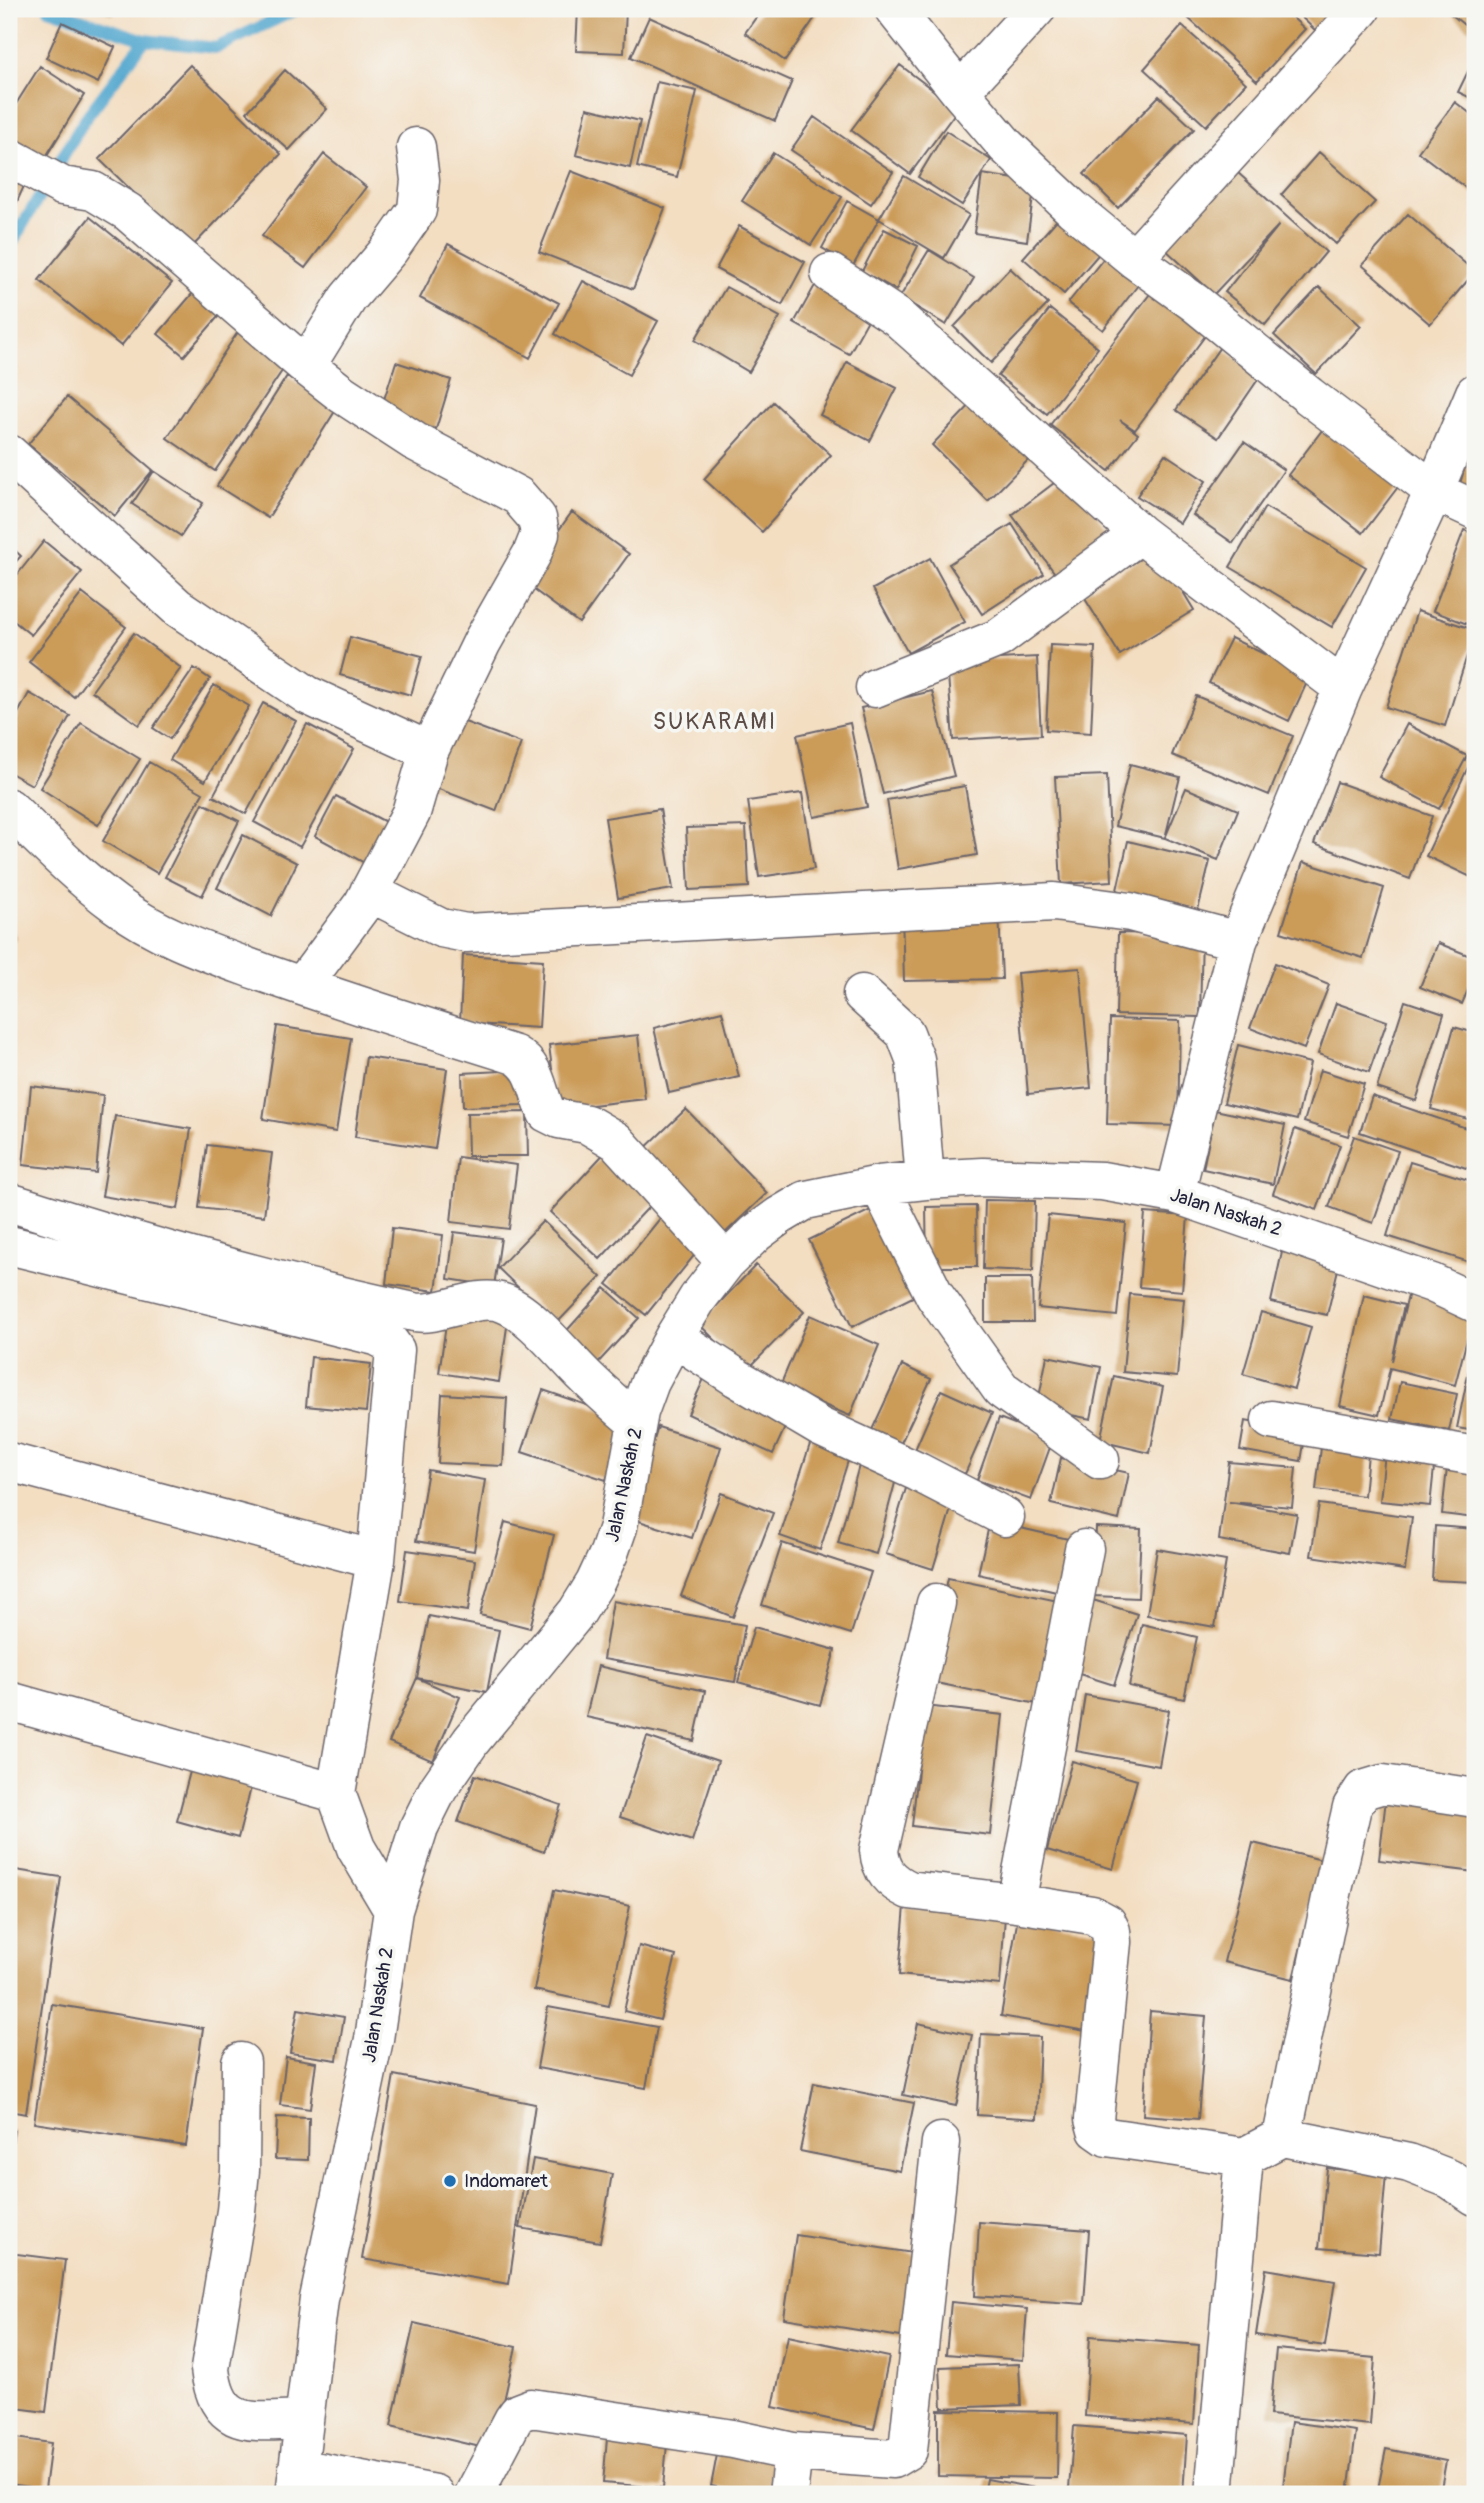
<svg xmlns="http://www.w3.org/2000/svg" width="1484" height="2503" font-family="Pangolin,sans-serif">
  <style>
    .lines { fill: none; stroke-linecap: round; stroke-linejoin: round }
    .stream { stroke: #54a8cf; stroke-width: 12 }
    .building { fill: #cb9b59 }
    .minor-casing { stroke: #6b646a; stroke-width: 41 }
    .minor { stroke: #fff; stroke-width: 38 }
    .poi-dot { fill: #1f6fb2; stroke: #f6f6f2; stroke-width: 2.5 }
    .labels { text-anchor: middle; dominant-baseline: central; stroke-width: 7; stroke-linejoin: round; paint-order: stroke }
    .street-label { font-size: 19px; fill: #22223b; stroke: #f6f6f2 }
    .poi-label { font-size: 19px; fill: #22223b; stroke: #f6f6f2; text-anchor: start }
    .quarter-label { font-size: 23px; letter-spacing: 2px; fill: #5d4c46; stroke: #f6f6f2 }
  </style>
  <rect width="100%" height="100%" fill="#f6f6f2"/>
  <filter id="ink" filterUnits="userSpaceOnUse"><feTurbulence type="fractalNoise" baseFrequency=".0143" numOctaves="2"/><feDisplacementMap in="SourceGraphic" scale="14" xChannelSelector="R" yChannelSelector="G"/><feConvolveMatrix kernelMatrix="1 2 1 2 8 2 1 2 1" color-interpolation-filters="sRGB"/></filter>
  <filter id="wash" filterUnits="userSpaceOnUse"><feTurbulence type="fractalNoise" baseFrequency=".00686" numOctaves="4" result="noise"/><feDisplacementMap in="SourceGraphic" scale="28" xChannelSelector="R" yChannelSelector="G"/><feGaussianBlur stdDeviation="1.57" result="paint"/><feColorMatrix in="noise" values="0 0 0 0 0 0 0 0 0 0 0 0 0 0 0 0 0 1.4 0 .05"/><feComposite in="paint" operator="in"/></filter>
  <g filter="url(#wash)">
    <rect width="100%" height="100%" fill="#f3dec2"/>
    <g class="lines">
      <path class="stream" d="M49 9 145 40 216 48 298 9
        M9 248 85 119 145 40"/>
    </g>
    <g id="blocks">
      <path class="building" d="M98 9H115L113 15Z
        M578 9H626L624 53 576 51Z
        M762 9H821L785 61 745 33Z
        M1194 9H1283L1305 29 1257 81 1187 17Z
        M1293 9H1338L1317 32Z
        M1445 9H1475V34Z
        M649 17 792 81 775 121 631 57Z
        M62 22 115 47 98 83 46 58Z
        M1182 26 1246 83 1206 126 1144 69Z
        M1475 57V100L1458 92Z
        M190 65 281 154 191 248 99 159Z
        M900 65 958 109 910 174 851 130Z
        M40 66 84 95 42 163 9 142V115Z
        M285 70 327 109 289 150 247 112Z
        M657 82 697 91 677 177 637 167Z
        M1159 96 1194 129 1118 208 1084 174Z
        M1455 102 1475 117V195L1418 152Z
        M587 108 640 121 630 168 576 155Z
        M814 117 893 172 871 204 791 150Z
        M946 131 991 160 962 205 918 177Z
        M1319 152 1375 202 1336 244 1281 195Z
        M773 153 842 197 811 245 742 201Z
        M324 154 366 187 305 268 262 236Z
        M571 171 665 208 633 289 539 252Z
        M1237 172 1326 252 1265 325 1225 292 1279 225 1214 294 1165 249Z
        M982 174 1035 182 1027 241 974 233Z
        M9 176 25 184 9 219Z
        M904 176 969 215 944 258 879 219Z
        M847 201 879 219 853 266 822 248Z
        M1063 213 1104 248 1064 294 1023 258Z
        M1408 214 1475 272 1430 324 1362 265Z
        M90 217 172 283 121 346 39 280Z
        M739 226 805 262 782 305 716 269Z
        M884 229 918 246 896 290 862 271Z
        M448 244 559 303 530 358 420 298Z
        M929 250 974 278 946 325 900 297Z
        M1108 253 1142 280 1103 330 1068 303Z
        M1010 268 1048 304 991 363 954 327Z
        M818 280 873 311 849 354 794 323Z
        M583 281 658 321 629 375 555 334Z
        M198 287 224 310 184 356 158 334Z
        M726 287 780 317 749 372 695 340Z
        M1319 287 1361 326 1316 374 1274 335Z
        M1153 290 1208 332 1135 430 1120 420 1138 434 1109 471 1050 425Z
        M1050 309 1098 348 1047 414 998 376Z
        M240 329 288 362 215 471 167 438Z
        M1220 347 1261 375 1218 438 1176 410Z
        M396 362 451 380 436 429 380 412Z
        M847 362 897 388 870 441 820 415Z
        M287 376 337 408 268 518 217 486Z
        M67 397 153 470 115 516 28 444Z
        M976 399 1033 455 988 501 932 445Z
        M773 402 831 455 762 532 704 479Z
        M1323 429 1398 487 1363 533 1288 475Z
        M1475 434V492L1459 487Z
        M1244 442 1284 470 1233 543 1193 515Z
        M1165 454 1206 481 1180 523 1137 496Z
        M154 471 203 503 181 536 132 504Z
        M1066 474 1116 539 1060 580 1012 515Z
        M1265 507 1366 567 1332 627 1230 567Z
        M572 512 629 554 579 623 522 581Z
        M1012 524 1044 574 982 614 949 564Z
        M1464 530 1475 534V627L1433 611Z
        M44 541 82 572 31 635 9 617V585Z
        M9 545 21 556 9 569Z
        M1157 549 1194 610 1120 655 1082 594Z
        M930 558 965 622 908 653 873 589Z
        M82 593 126 627 74 697 29 662Z
        M1417 611 1475 630 1445 726 1386 707Z
        M134 633 181 668 139 725 92 691Z
        M350 637 422 656 411 695 340 675Z
        M1231 638 1310 676 1289 721 1209 683Z
        M1050 645 1095 647 1091 733 1046 730Z
        M1037 657 1041 735 953 740 947 662Z
        M194 668 210 679 170 739 153 728Z
        M214 685 249 706 205 781 170 760Z
        M932 691 954 776 883 794 861 708Z
        M29 693 70 716 32 785 9 772V730Z
        M1196 696 1293 736 1269 795 1172 755Z
        M263 703 296 721 246 814 213 796Z
        M454 718 521 743 496 811 428 785Z
        M81 723 140 759 98 825 40 788Z
        M850 723 867 807 814 817 797 735Z
        M307 724 354 749 300 847 254 822Z
        M1407 724 1467 756 1439 809 1379 777Z
        M149 762 203 793 157 873 103 841Z
        M1130 764 1180 777 1165 838 1115 826Z
        M1469 765 1475 768V879L1426 856Z
        M1107 775 1112 881 1061 884 1055 777Z
        M1337 782 1432 816 1410 879 1314 844Z
        M965 786 977 855 898 869 887 800Z
        M1186 788 1238 810 1218 860 1165 838Z
        M802 793 814 869 759 877 748 801Z
        M336 796 401 830 379 871 315 836Z
        M203 803 239 821 202 896 165 877Z
        M660 809 673 889 618 898 605 818Z
        M746 826 749 887 689 890 686 828Z
        M243 835 297 863 271 916 217 888Z
        M1128 841 1210 861 1198 910 1117 890Z
        M1303 862 1384 888 1363 958 1281 932Z
        M999 911 1002 979 904 981 902 913Z
        M9 928 17 937 9 945Z
        M1118 933 1202 935 1200 1017 1116 1015Z
        M1438 943 1475 958V973L1462 1004 1420 987Z
        M463 955 543 960 539 1028 460 1023Z
        M1275 963 1329 985 1304 1049 1250 1028Z
        M1080 968 1091 1088 1028 1094 1017 973Z
        M1405 1001 1444 1014 1416 1101 1377 1088Z
        M1336 1003 1387 1021 1369 1072 1318 1054Z
        M722 1011 739 1077 669 1093 654 1028Z
        M1110 1019 1180 1021 1178 1126 1107 1124Z
        M277 1026 351 1038 336 1132 263 1119Z
        M1454 1027 1475 1033V1121L1431 1109Z
        M638 1035 645 1099 557 1109 549 1045Z
        M1238 1045 1310 1063 1297 1120 1224 1103Z
        M366 1057 447 1069 435 1149 355 1137Z
        M521 1070 522 1105 463 1107 462 1073Z
        M1320 1070 1364 1084 1348 1136 1304 1122Z
        M31 1086 103 1095 96 1173 23 1165Z
        M1372 1096 1475 1131V1171L1360 1132Z
        M686 1109 767 1193 722 1236 641 1152Z
        M1215 1110 1285 1125 1273 1184 1203 1169Z
        M527 1112 528 1156H468L467 1113Z
        M115 1116 191 1129 178 1209 102 1196Z
        M1295 1129 1340 1145 1317 1210 1273 1194Z
        M1354 1136 1398 1151 1373 1223 1329 1207Z
        M207 1145 272 1153 264 1216 199 1208Z
        M610 1147 661 1194 600 1259 550 1212Z
        M458 1157 517 1165 509 1229 451 1222Z
        M1410 1162 1475 1182V1264L1387 1236Z
        M985 1200 1035 1201 1033 1271 983 1269Z
        M883 1204 927 1290 852 1327 809 1240Z
        M976 1206 977 1267H927L926 1207Z
        M666 1211 705 1242 646 1315 607 1284Z
        M1145 1213 1188 1216 1182 1291 1139 1287Z
        M1048 1215 1126 1223 1117 1316 1038 1308Z
        M543 1221 601 1277 556 1324 498 1268Z
        M392 1228 443 1235 436 1291 386 1284Z
        M454 1232 501 1238 494 1286 448 1279Z
        M1282 1252 1339 1265 1327 1315 1271 1302Z
        M756 1265 804 1312 746 1371 699 1324Z
        M985 1278H1032L1033 1322H985Z
        M605 1288 639 1318 595 1366 562 1336Z
        M1409 1292 1475 1309 1455 1385 1390 1368 1379 1415 1340 1406 1364 1295 1404 1305 1392 1361Z
        M1130 1294 1184 1299 1177 1377 1123 1372Z
        M448 1311 508 1320 499 1382 439 1373Z
        M1261 1312 1311 1327 1294 1389 1243 1374Z
        M810 1315 879 1345 850 1416 780 1386Z
        M1472 1355 1475 1356V1431L1457 1428Z
        M1047 1356 1101 1367 1091 1419 1037 1408Z
        M311 1357 371 1364 366 1412 306 1406Z
        M902 1365 931 1379 900 1445 871 1432Z
        M707 1372 792 1412 773 1454 688 1414Z
        M1114 1376 1163 1387 1150 1453 1100 1441Z
        M1400 1382 1457 1394 1449 1431 1392 1419Z
        M543 1390 627 1419 606 1480 522 1452Z
        M941 1390 992 1413 965 1474 914 1452Z
        M442 1394 507 1398 503 1466 438 1463Z
        M999 1418 1053 1439 1031 1500 977 1480Z
        M1245 1421 1306 1432 1301 1461 1240 1450Z
        M658 1427 721 1447 692 1538 630 1518Z
        M813 1435 852 1448 820 1550 780 1536Z
        M1322 1439 1369 1443 1364 1496 1316 1490Z
        M1385 1453 1435 1458 1430 1506 1380 1501Z
        M861 1458 899 1468 876 1554 838 1543Z
        M1061 1458 1129 1473 1119 1520 1051 1504Z
        M1448 1459 1475 1462V1518L1442 1514Z
        M1229 1462 1296 1468 1292 1507 1229 1502 1297 1514 1290 1553 1219 1540Z
        M428 1470 485 1480 474 1551 416 1541Z
        M907 1485 954 1499 933 1569 886 1554Z
        M721 1493 773 1513 733 1617 681 1596Z
        M1319 1504 1412 1517 1405 1570 1311 1556Z
        M990 1521 1077 1541 1065 1594 978 1574Z
        M505 1522 554 1535 530 1628 480 1615Z
        M1435 1526 1475 1529V1582L1432 1580Z
        M1096 1527 1141 1529 1138 1598 1094 1596Z
        M782 1543 871 1572 851 1634 762 1605Z
        M1157 1549 1226 1561 1215 1627 1147 1615Z
        M407 1550 475 1560 468 1611 400 1601Z
        M948 1578 1058 1601 1037 1704 927 1681Z
        M1093 1600 1137 1614 1114 1685 1070 1671Z
        M613 1601 745 1625 735 1682 603 1659Z
        M429 1616 499 1630 487 1692 417 1678 460 1697 433 1761 389 1742 417 1678Z
        M1142 1624 1197 1637 1184 1699 1129 1686Z
        M754 1627 835 1650 820 1705 738 1682Z
        M598 1666 705 1691 694 1741 586 1717Z
        M1085 1695 1169 1710 1159 1766 1076 1751Z
        M925 1706 1003 1715 990 1835 912 1826Z
        M647 1737 718 1761 692 1841 620 1817Z
        M1072 1761 1137 1780 1113 1869 1047 1850Z
        M192 1764 253 1780 238 1838 177 1821Z
        M475 1775 561 1805 544 1852 458 1822Z
        M1387 1790 1475 1801V1872L1379 1860Z
        M1253 1843 1322 1860 1293 1979 1224 1962Z
        M9 1869 61 1877 26 2114 9 2111Z
        M554 1890 630 1906 609 2006 534 1990Z
        M905 1906 1005 1916 1000 1985 899 1975Z
        M1018 1917 1103 1932 1086 2031 1001 2016Z
        M639 1946 676 1956 660 2020 624 2011Z
        M52 2004 203 2028 186 2146 34 2123Z
        M548 2007 657 2027 646 2088 537 2068Z
        M298 2009 344 2017 337 2060 290 2053Z
        M1150 2011 1206 2016 1198 2119 1143 2115Z
        M918 2023 972 2035 956 2106 903 2095Z
        M981 2034 1040 2037 1037 2119 977 2115Z
        M286 2057 316 2062 310 2109 280 2105Z
        M394 2075 535 2104 509 2284 362 2259Z
        M814 2083 914 2103 900 2171 800 2151Z
        M277 2117 309 2118 308 2160 275 2159Z
        M9 2130H14L10 2157H9Z
        M533 2159 612 2174 600 2242 520 2228Z
        M1327 2168 1386 2174 1379 2253 1319 2248Z
        M979 2222 1089 2230 1084 2304 975 2296Z
        M796 2235 926 2255 913 2339 784 2318Z
        M9 2253 65 2260 46 2412 9 2407Z
        M1266 2269 1335 2281 1325 2346 1256 2335Z
        M951 2302 1027 2309 1023 2360 946 2354Z
        M414 2323 516 2347 493 2450 391 2426Z
        M788 2336 889 2357 874 2429 773 2407Z
        M1090 2336 1199 2345 1194 2424 1085 2416Z
        M1276 2349 1375 2358 1370 2425 1270 2415Z
        M1019 2364 1021 2405 942 2408 940 2367Z
        M938 2410 1058 2412 1057 2478 938 2476Z
        M1291 2422 1356 2431 1348 2494H1282Z
        M1074 2426 1187 2435 1183 2494H1132L1069 2489Z
        M608 2427 668 2433 663 2488 603 2483Z
        M9 2437 51 2443 45 2489 9 2484Z
        M720 2439 776 2450 768 2494H751L711 2486Z
        M1386 2449 1446 2461 1440 2494H1377Z
        M987 2479 1062 2493V2494H984Z
        M591 2490 611 2493V2494H591Z"/>
    </g>
  </g>
  <g filter="url(#ink)">
    <use href="#blocks" fill-opacity="0" stroke="#6b646a" stroke-width="2"/>
    <g class="lines">
      <g class="minor-casing">
        <path id="minor" d="M894 9 960 92 1006 146 1073 209 1134 259 1195 303 1309 396 1434 491 1475 510
          M960 92 1036 9
          M9 157 62 186 93 191 128 212 306 366 342 394 414 441 518 496 537 518 540 534 532 554 482 642 429 751
          M1134 259 1361 9
          M830 273 897 317 1140 534 1343 688
          M306 366 348 298 389 250 417 210 420 180 416 147
          M9 454 177 607 307 695 429 751 411 813 363 904 302 986
          M875 688 999 638 1140 534
          M9 808C43 841 77 876 115 904 159 937 212 954 264 973 347 1002 431 1029 515 1055 538 1068 536 1091 547 1113L559 1119 587 1124 616 1141 726 1262
          M369 892 441 928 466 933 1054 902 1130 912 1238 941
          M862 994 905 1033 915 1059 925 1180
          M879 1185 935 1296 1001 1389 1100 1460
          M1175 1194 1238 941 1343 688 1434 491 1475 393
          M9 1202C142 1245 277 1283 414 1312 440 1317 476 1293 503 1303 530 1312 564 1356 586 1377 602 1393 620 1408 637 1423
          M9 1245 376 1336 390 1343 395 1350 376 1560 336 1793
          M674 1337 737 1378 820 1427 918 1472 1005 1517
          M1271 1420 1475 1456
          M9 1462 376 1560
          M936 1603 879 1850C881 1871 890 1881 909 1890L1016 1903 1092 1915 1107 1923 1111 1931 1112 1942 1094 2119 1097 2130 1107 2137 1244 2157 1282 2137 1409 2163 1450 2179 1475 2196
          M9 1701 336 1793 356 1848 393 1910
          M1016 1903 1084 1549
          M241 2062 240 2170 236 2211 210 2369C217 2432 254 2421 304 2420
          M1282 2137 1331 1898 1352 1807 1363 1790 1383 1784 1475 1798
          M298 2468 434 2494
          M295 2494 319 2299 374 2039 393 1910 419 1827 438 1789 471 1741 577 1612 595 1583 609 1553 618 1527 639 1412 650 1382 674 1337 698 1298 726 1262 756 1233 779 1216 806 1200 879 1185 925 1180 983 1177 1102 1181 1175 1194 1432 1283 1475 1303
          M474 2494 513 2420 518 2413 531 2408 733 2439 793 2452
          M788 2494 793 2452 893 2459 908 2450 941 2142
          M1214 2494 1244 2157"/>
      </g>
      <use href="#minor" class="minor"/>
    </g>
  </g>
  <circle class="poi-dot" cx="450" cy="2181" r="7"/>
  <g class="labels">
    <g class="street-label">
      <text transform="translate(1226 1212) rotate(18)">Jalan Naskah 2</text>
      <text transform="translate(624 1485) rotate(-78)">Jalan Naskah 2</text>
      <text transform="translate(378 2005) rotate(-81)">Jalan Naskah 2</text>
    </g>
    <g class="poi-label">
      <text x="464" y="2181">Indomaret</text>
    </g>
    <g class="quarter-label">
      <text x="715" y="721">SUKARAMI</text>
    </g>
  </g>
  <rect width="1484" height="2503" fill="none" stroke="#f6f6f2" stroke-width="35"/>
</svg>
